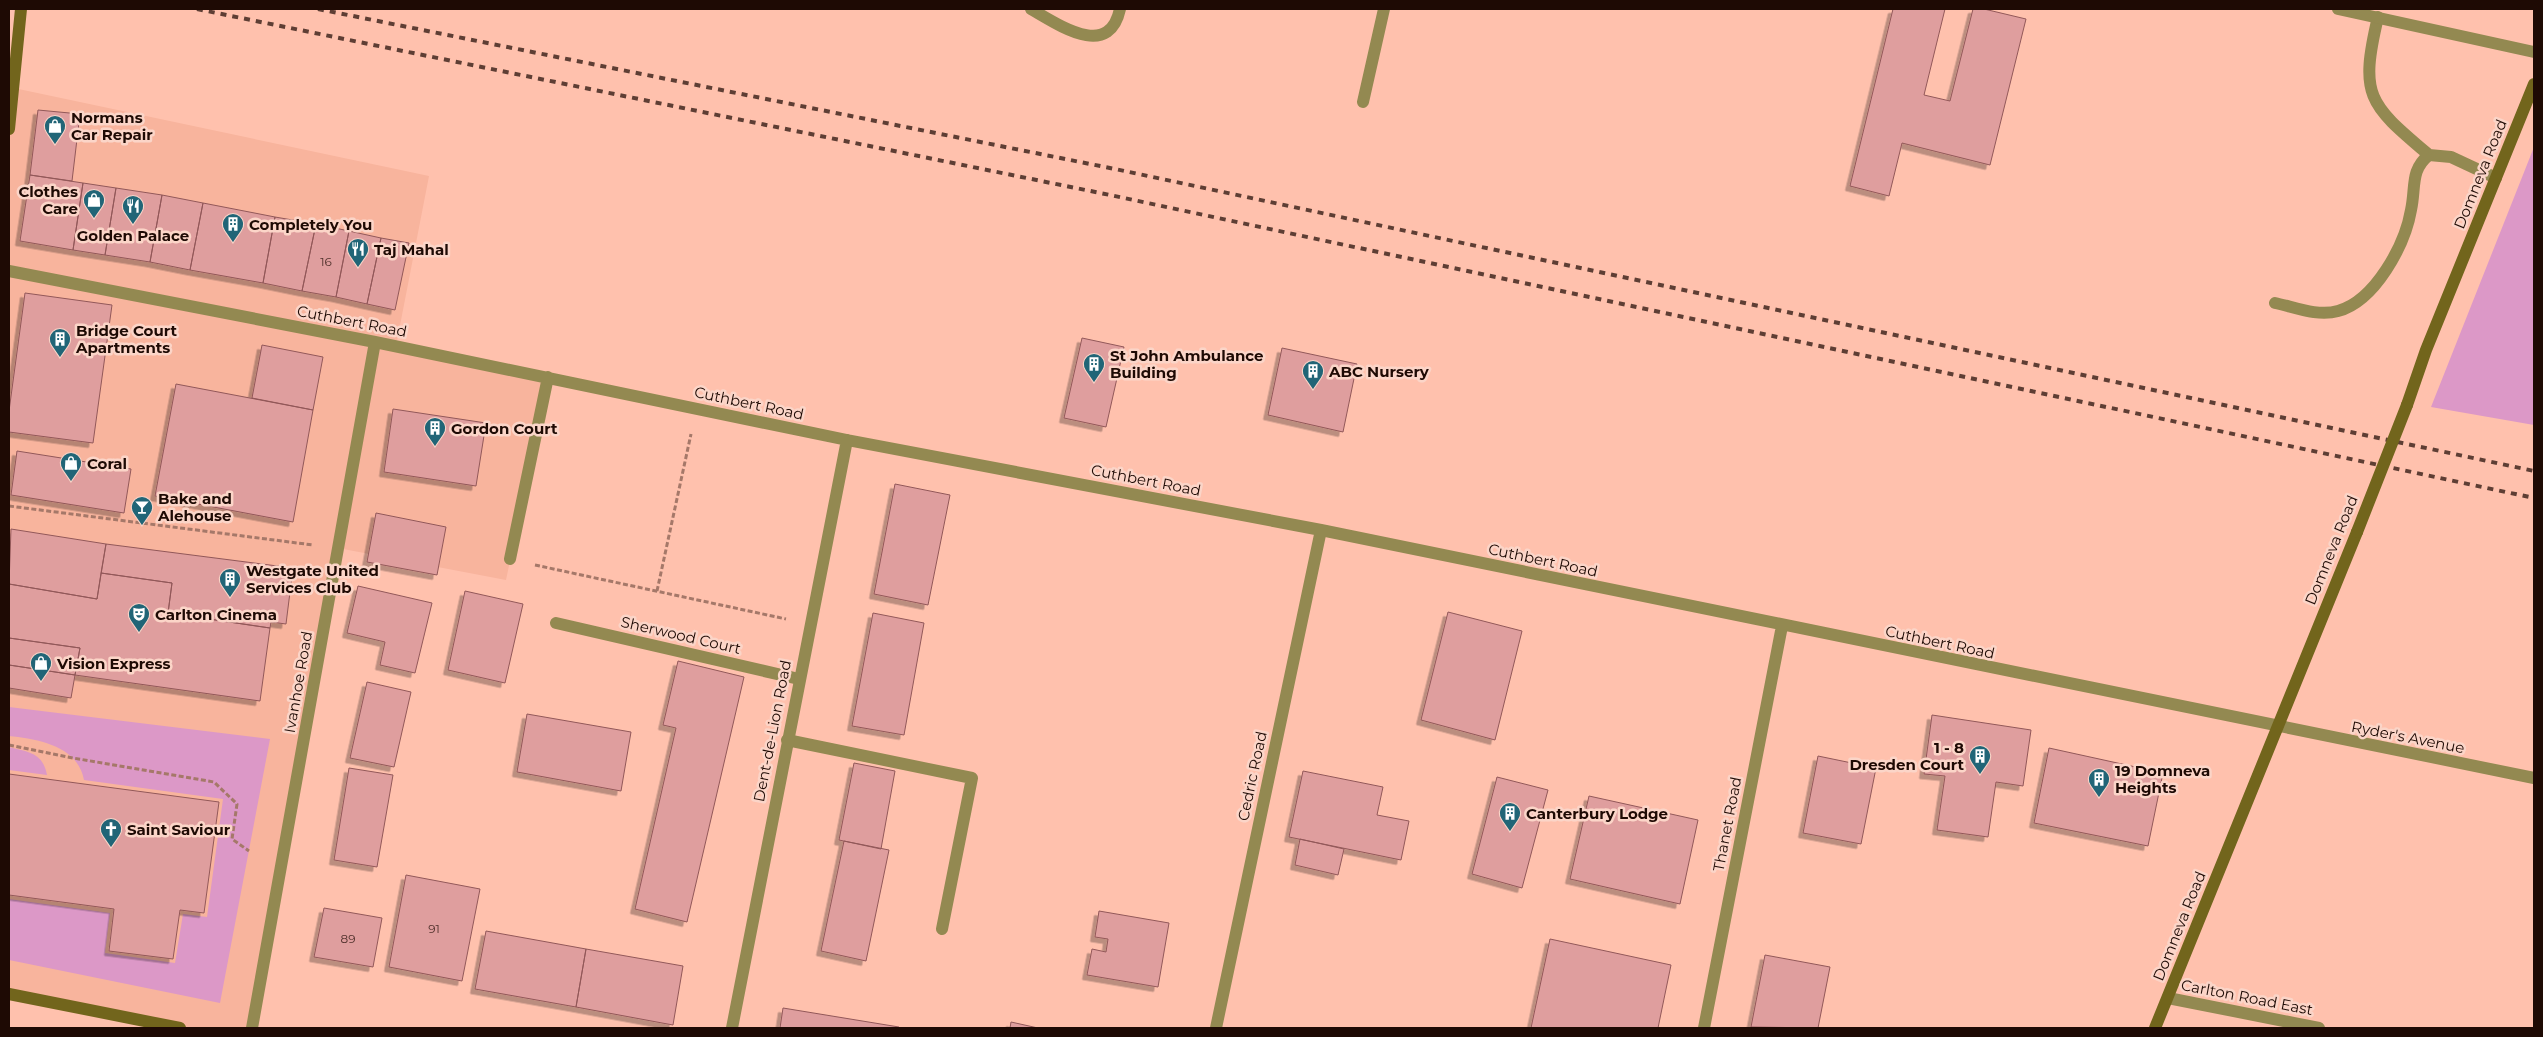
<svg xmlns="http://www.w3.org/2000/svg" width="2543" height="1037" font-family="Montserrat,sans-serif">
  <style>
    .built { fill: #f8b49d }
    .green { fill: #dc98c7 }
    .building { fill: #df9e9e; stroke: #925859; filter: url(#shadow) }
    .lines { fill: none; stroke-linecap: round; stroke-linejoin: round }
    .path { stroke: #a57869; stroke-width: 3; stroke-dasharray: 5 2.5; stroke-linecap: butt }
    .lane { stroke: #938951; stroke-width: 12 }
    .street { stroke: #938951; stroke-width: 12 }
    .secondary { stroke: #72651c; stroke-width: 12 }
    .rail { stroke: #5e3e34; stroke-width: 4; stroke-dasharray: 6 6; stroke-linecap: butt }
    .secondary-bridge { stroke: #72651c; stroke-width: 12 }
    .labels { text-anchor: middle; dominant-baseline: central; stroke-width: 5; stroke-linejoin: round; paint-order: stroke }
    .number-label { font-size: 12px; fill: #4e2f2a }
    .poi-label { font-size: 15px; font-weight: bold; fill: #1e0a04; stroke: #fbd5c8; text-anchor: start }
    .street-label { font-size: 15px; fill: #1e0a04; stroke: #fbd5c8 }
  </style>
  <defs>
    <filter id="shadow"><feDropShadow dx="-4.5" dy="4.5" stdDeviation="0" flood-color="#0004"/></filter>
  </defs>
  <rect width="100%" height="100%" fill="#ffc1ad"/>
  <path class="built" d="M9 87 429 176 396 346 548 377 506 580 338 548 252 1028H180L9 994Z"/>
  <path class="green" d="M2534 147V425L2431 407Z
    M9 707 270 739 220 1003 9 960V899L110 913 105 953 175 963 183 914 207 917 223 799 84 780C78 746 38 739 9 736Z
    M9 747C29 752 43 753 47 775L9 770Z"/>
  <path class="building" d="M1893 9H1945L1924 95 1950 101 1973 9H1984L2026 19 1990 165 1902 143 1889 196 1850 186Z
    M38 110 80 114 72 181 30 175Z
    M30 175 83 183 73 250 20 241Z
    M83 183 116 188 105 255 73 250Z
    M116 188 162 195 150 262 105 255Z
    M162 195 203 203 190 270 150 262Z
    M203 203 275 217 263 283 190 270Z
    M275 217 316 224 302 291 263 283Z
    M316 224 349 231 336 297 302 291Z
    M349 231 381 238 367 304 336 297Z
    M381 238 409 243 395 310 367 304Z
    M25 293 112 305 93 443 9 432V411Z
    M1082 338 1124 347 1106 427 1064 418Z
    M262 345 323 357 313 410 252 398Z
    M1282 348 1357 364 1343 432 1268 415Z
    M176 384 313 410 293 522 155 496Z
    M393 409 486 423 476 486 384 472Z
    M17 451 131 469 124 513 11 495Z
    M895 484 950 495 928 605 874 594Z
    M376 513 446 527 437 575 367 562Z
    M11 529 106 544 97 599 9 584Z
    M106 544 293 568 286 624 271 622 270 628 168 613 172 583 101 573Z
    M101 573 172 583 168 613 270 628 260 701 75 675 80 648 9 638V584L97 599Z
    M358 586 432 603 415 673 380 665 385 642 347 633Z
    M465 591 523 604 505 683 448 670Z
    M1448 612 1522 631 1495 740 1421 720Z
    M873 613 924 623 904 735 852 726Z
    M9 638 80 648 75 675 9 665Z
    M678 661 744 677 687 922 635 909 676 728 663 725Z
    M9 665 75 675 71 698 9 688Z
    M367 682 411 692 394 767 350 758Z
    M527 714 631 732 621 791 517 772Z
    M1932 715 2031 730 2023 786 1996 782 1988 837 1937 830 1945 776 1924 774Z
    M2049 748 2163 773 2148 846 2034 823Z
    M1818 756 1876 768 1861 844 1803 833Z
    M854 763 895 771 881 849 839 840Z
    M349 768 393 775 377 867 334 860Z
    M1303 771 1383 787 1377 815 1409 821 1401 860 1289 837Z
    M9 774 219 802 204 913 180 910 173 959 109 951 114 909 9 895Z
    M1497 777 1548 790 1522 888 1472 874Z
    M1589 796 1698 820 1680 904 1570 879Z
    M1300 839 1344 849 1338 875 1295 865Z
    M844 841 889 850 866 961 821 951Z
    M406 875 480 889 462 981 389 967Z
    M324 908 382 918 373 967 314 957Z
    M1099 911 1169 923 1158 987 1087 975 1092 949 1106 952 1108 939 1095 937Z
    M486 931 586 949 576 1007 475 989Z
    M1550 939 1671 965 1658 1028H1531Z
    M586 949 683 966 673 1025 576 1007Z
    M1765 955 1830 967 1818 1028 1751 1027Z
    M783 1008 899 1027V1028H780Z
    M1011 1022 1038 1028H1010Z"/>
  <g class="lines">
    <path class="path" d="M9 506 313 545
      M535 565 786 619
      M657 591 691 434
      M9 745 73 758 214 782 237 804 232 839 249 851"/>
    <path class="lane" d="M1031 9C1059 25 1109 60 1120 9
      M2378 17C2359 97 2369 104 2429 155
      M2275 303C2294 307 2318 317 2338 311 2375 301 2405 245 2411 210 2416 187 2410 170 2429 155L2451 157 2496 178
      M556 623 799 679
      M787 740 972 778 942 929"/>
    <path class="street" d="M2338 9 2534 52
      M1363 102 1384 9
      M9 271 375 342 847 440 1321 530 2534 778
      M510 559 548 377
      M2168 998 2319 1028
      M252 1028 375 342
      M732 1028 847 440
      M1216 1028 1321 530
      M1704 1028 1782 626"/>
    <path class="secondary" d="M9 129 21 9
      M2407 405 2426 350 2534 84
      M9 994 180 1028
      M2155 1028 2357 532"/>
    <path class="rail" d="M197 9 1110 195 2534 498
      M318 9 1115 169 2534 471"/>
    <path class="secondary-bridge" d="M2357 532 2407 405"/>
  </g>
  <defs>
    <g id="shop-pin" transform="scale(1.125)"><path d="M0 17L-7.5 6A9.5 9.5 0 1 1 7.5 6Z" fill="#216577" stroke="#fbd5c8"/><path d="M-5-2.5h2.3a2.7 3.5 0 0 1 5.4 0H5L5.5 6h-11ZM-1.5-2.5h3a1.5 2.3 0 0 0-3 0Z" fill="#fff"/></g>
    <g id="restaurant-pin" transform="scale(1.125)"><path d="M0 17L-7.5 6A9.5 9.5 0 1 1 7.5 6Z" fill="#216577" stroke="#fbd5c8"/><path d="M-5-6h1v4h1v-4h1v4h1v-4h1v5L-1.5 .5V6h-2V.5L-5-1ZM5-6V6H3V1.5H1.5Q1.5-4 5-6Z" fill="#fff"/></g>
    <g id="building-pin" transform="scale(1.125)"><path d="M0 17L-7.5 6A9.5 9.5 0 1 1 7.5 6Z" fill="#216577" stroke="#fbd5c8"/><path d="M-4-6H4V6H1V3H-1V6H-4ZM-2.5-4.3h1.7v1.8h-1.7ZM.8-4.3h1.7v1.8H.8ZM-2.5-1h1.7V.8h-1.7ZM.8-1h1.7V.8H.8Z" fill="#fff"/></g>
    <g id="bar-pin" transform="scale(1.125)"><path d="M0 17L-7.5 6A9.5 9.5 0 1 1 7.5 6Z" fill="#216577" stroke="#fbd5c8"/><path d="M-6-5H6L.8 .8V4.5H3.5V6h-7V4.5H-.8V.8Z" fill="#fff"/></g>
    <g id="theatre-pin" transform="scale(1.125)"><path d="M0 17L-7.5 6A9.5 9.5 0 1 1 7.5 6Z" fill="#216577" stroke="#fbd5c8"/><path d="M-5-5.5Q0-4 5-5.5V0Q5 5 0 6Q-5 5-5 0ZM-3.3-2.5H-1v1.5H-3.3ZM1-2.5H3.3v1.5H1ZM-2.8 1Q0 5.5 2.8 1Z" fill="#fff"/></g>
    <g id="church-pin" transform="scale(1.125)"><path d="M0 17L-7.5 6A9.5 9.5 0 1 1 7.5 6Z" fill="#216577" stroke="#fbd5c8"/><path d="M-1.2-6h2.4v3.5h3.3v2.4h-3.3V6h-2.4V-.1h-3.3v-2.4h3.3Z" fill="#fff"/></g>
  </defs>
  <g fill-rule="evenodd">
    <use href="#shop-pin" x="55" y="126"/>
    <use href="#shop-pin" x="94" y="200"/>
    <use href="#restaurant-pin" x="133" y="206"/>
    <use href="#building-pin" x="233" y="224"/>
    <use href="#restaurant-pin" x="358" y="249"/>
    <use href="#building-pin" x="60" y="339"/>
    <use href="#building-pin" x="1094" y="364"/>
    <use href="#building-pin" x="1313" y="371"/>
    <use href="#building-pin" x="435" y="428"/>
    <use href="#shop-pin" x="71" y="463"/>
    <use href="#bar-pin" x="142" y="507"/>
    <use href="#building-pin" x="230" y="579"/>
    <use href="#theatre-pin" x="139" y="614"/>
    <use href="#shop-pin" x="41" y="663"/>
    <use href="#building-pin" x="1980" y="756"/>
    <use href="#building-pin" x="2099" y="779"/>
    <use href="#building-pin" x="1510" y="813"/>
    <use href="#church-pin" x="111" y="829"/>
  </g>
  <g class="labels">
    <g class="number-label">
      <text x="326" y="261">16</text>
      <text x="434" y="928">91</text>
      <text x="348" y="938">89</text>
    </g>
    <g class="poi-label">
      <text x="71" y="117">Normans<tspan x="71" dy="17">Car Repair</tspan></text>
      <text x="78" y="191" text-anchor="end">Clothes<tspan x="78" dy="17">Care</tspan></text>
      <text x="249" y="224">Completely You</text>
      <text x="133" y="235" text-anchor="middle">Golden Palace</text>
      <text x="374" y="249">Taj Mahal</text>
      <text x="76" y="330">Bridge Court<tspan x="76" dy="17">Apartments</tspan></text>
      <text x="1110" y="355">St John Ambulance<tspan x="1110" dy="17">Building</tspan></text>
      <text x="1329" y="371">ABC Nursery</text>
      <text x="451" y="428">Gordon Court</text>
      <text x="87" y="463">Coral</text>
      <text x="158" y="498">Bake and<tspan x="158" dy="17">Alehouse</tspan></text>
      <text x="246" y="570">Westgate United<tspan x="246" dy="17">Services Club</tspan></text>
      <text x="155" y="614">Carlton Cinema</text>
      <text x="57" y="663">Vision Express</text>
      <text x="1964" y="747" text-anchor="end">1 - 8<tspan x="1964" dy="17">Dresden Court</tspan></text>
      <text x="2115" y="770">19 Domneva<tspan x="2115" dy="17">Heights</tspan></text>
      <text x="1526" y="813">Canterbury Lodge</text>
      <text x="127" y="829">Saint Saviour</text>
    </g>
    <g class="street-label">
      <text transform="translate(2480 174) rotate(-68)">Domneva Road</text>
      <text transform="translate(352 321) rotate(11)">Cuthbert Road</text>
      <text transform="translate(749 403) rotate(12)">Cuthbert Road</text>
      <text transform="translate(1146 480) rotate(11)">Cuthbert Road</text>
      <text transform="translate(2331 550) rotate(-68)">Domneva Road</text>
      <text transform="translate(1543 560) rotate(12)">Cuthbert Road</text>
      <text transform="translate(681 635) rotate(13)">Sherwood Court</text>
      <text transform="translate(1940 642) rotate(12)">Cuthbert Road</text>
      <text transform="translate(298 682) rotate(-80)">Ivanhoe Road</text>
      <text transform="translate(772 731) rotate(-79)">Dent-de-Lion Road</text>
      <text transform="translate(2408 737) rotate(11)">Ryder's Avenue</text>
      <text transform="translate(1252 776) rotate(-78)">Cedric Road</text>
      <text transform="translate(1727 824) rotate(-79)">Thanet Road</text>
      <text transform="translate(2179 926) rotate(-68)">Domneva Road</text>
      <text transform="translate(2247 997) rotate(11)">Carlton Road East</text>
    </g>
  </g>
  <rect width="2543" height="1037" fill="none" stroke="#1e0a04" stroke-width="20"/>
</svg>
